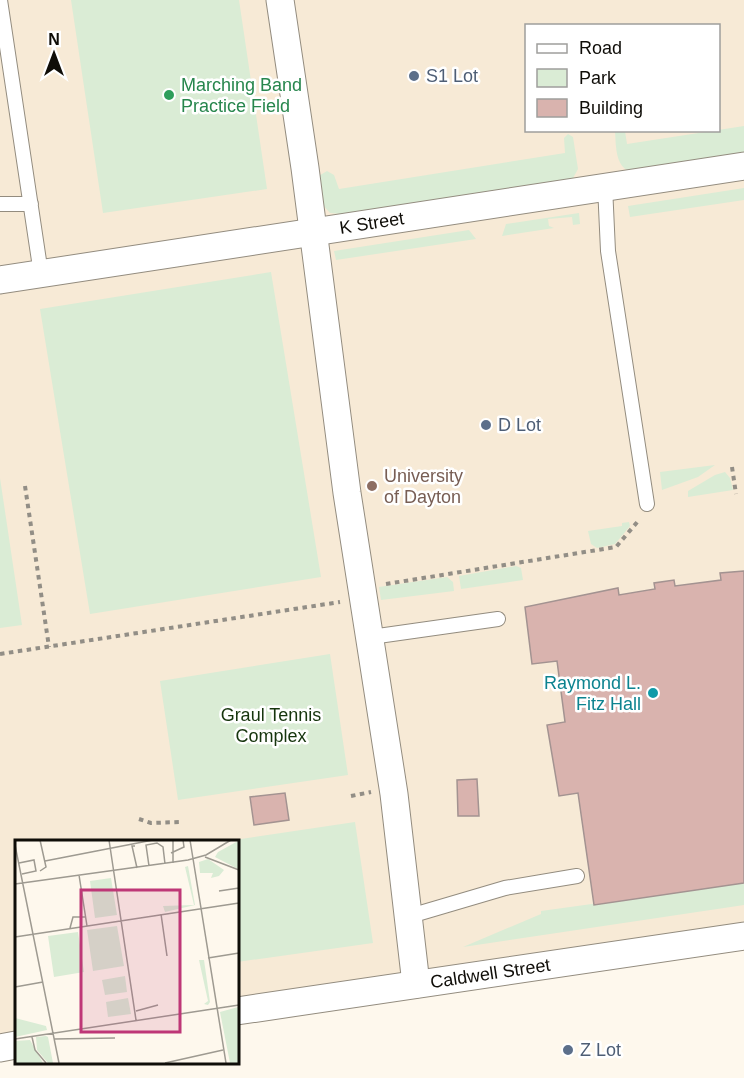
<svg xmlns="http://www.w3.org/2000/svg" width="744" height="1078" font-family="Arial,sans-serif">
  <style>
    .built { fill: #f7ead6; fill-rule: evenodd }
    .green { fill: #daecd5 }
    .building { fill: #d9b3ae; stroke: #a39391; stroke-width: 1.5 }
    .lines { fill: none; stroke-linecap: round; stroke-linejoin: round }
    .service-casing { stroke: #938c7f; stroke-width: 16 }
    .minor-casing { stroke: #938c7f; stroke-width: 29 }
    .path { stroke: #928e86; stroke-width: 4; stroke-dasharray: 4.5 4.5; stroke-linecap: butt }
    .service { stroke: #fff; stroke-width: 14 }
    .minor { stroke: #fff; stroke-width: 27 }
    .service-dot { fill: #5c6f8a; stroke: #fff; stroke-width: 2 }
    .leisure-dot { fill: #2e9e5b; stroke: #fff; stroke-width: 2 }
    .education-dot { fill: #8d6e63; stroke: #fff; stroke-width: 2 }
    .culture-dot { fill: #0f9aa8; stroke: #fff; stroke-width: 2 }
    .labels { text-anchor: middle; dominant-baseline: central; stroke-width: 5; stroke-linejoin: round; paint-order: stroke }
    .service-label { font-size: 18px; fill: #4e5e75; stroke: #fff; text-anchor: start }
    .leisure-label { font-size: 18px; fill: #27864d; stroke: #fff; text-anchor: start }
    .street-label { font-size: 18px; fill: #0f0d08; stroke: #fff }
    .education-label { font-size: 18px; fill: #785e54; stroke: #fff; text-anchor: start }
    .culture-label { font-size: 18px; fill: #0d838f; stroke: #fff; text-anchor: end }
    .park-label { font-size: 18px; fill: #16350d; stroke: #fff }
    .inset-road { fill: none; stroke: #9e9a91; stroke-width: 1.5 }
    .view { fill: #be3777; fill-opacity: 0.15; stroke: #be3777; stroke-width: 3 }
    .inset-edge { fill: none; stroke: #0f0d08; stroke-width: 3 }
  </style>
  <rect width="100%" height="100%" fill="#fef8ed"/>
  <path class="built" d="M0 0H744V936L237 1011V841H16V1045L0 1048ZM526 26H718V130H526Z"/>
  <path class="green" d="M71 0H239L267 189 103 213Z
    M744 126V153L630 171C615 167 616 144 615 131H625L627 144Z
    M568 134 573 137 578 169 572 180 341 214 330 213 321 203 317 177 327 171 334 175 339 189 565 153 564 138Z
    M744 188V200L630 217 628 206Z
    M579 213 580 224 573 225 572 217 548 219 549 226 554 228 502 236 506 224Z
    M469 230 476 239 336 260 334 251Z
    M271 272 321 577 90 614 40 309Z
    M715 465 698 477 662 490 660 472Z
    M725 472 730 478 733 490 688 497V491L715 475Z
    M0 478 22 625 0 628Z
    M629 522 630 526 615 544 597 548 591 544 588 531 622 526V523Z
    M516 566 521 568 523 580 461 589 459 576Z
    M447 577 453 582 454 591 381 600 379 587Z
    M330 654 348 775 178 800 160 681Z
    M355 822 373 943 237 962V841H228Z
    M744 883V905L463 947 541 914V911Z"/>
  <path class="building" d="M744 571V883L594 905 578 793 559 796 547 725 565 722 557 661 532 664 525 607 618 588 619 595 655 589 654 583 674 580 675 586 721 580 720 573Z
    M477 779 479 816H458L457 780Z
    M285 793 289 820 254 825 250 797Z"/>
  <g class="lines">
    <g class="service-casing">
      <path id="service" d="M0 0 41 274
        M605 186 608 251 647 504
        M0 204H31
        M371 637 498 619
        M410 916 505 888 577 876"/>
    </g>
    <g class="minor-casing">
      <g id="minor">
        <path d="M280 0 305 168 347 493 394 794 416 984"/>
        <path id="s1" d="M0 280 744 166"/>
        <path id="s2" d="M237 1011 744 936"/>
        <path d="M0 1048 16 1045"/>
      </g>
    </g>
    <path class="path" d="M732 467 736 494
      M25 486 49 647
      M386 584 616 547 639 520
      M0 654 340 602
      M351 796 371 792
      M139 819 151 823 181 822"/>
    <use href="#service" class="service"/>
    <use href="#minor" class="minor"/>
  </g>
  <g class="service-dot">
    <circle cx="414" cy="76" r="6"/>
    <circle cx="486" cy="425" r="6"/>
    <circle cx="568" cy="1050" r="6"/>
  </g>
  <circle class="leisure-dot" cx="169" cy="95" r="6"/>
  <circle class="education-dot" cx="372" cy="486" r="6"/>
  <circle class="culture-dot" cx="653" cy="693" r="6"/>
  <g class="labels">
    <g class="service-label">
      <text x="426" y="76">S1 Lot</text>
      <text x="498" y="425">D Lot</text>
      <text x="580" y="1050">Z Lot</text>
    </g>
    <g class="leisure-label">
      <text x="181" y="85">Marching Band<tspan x="181" dy="21">Practice Field</tspan></text>
    </g>
    <g class="street-label">
      <text stroke="none"><textPath href="#s1" startOffset="376">K Street</textPath></text>
      <text stroke="none"><textPath href="#s2" startOffset="256">Caldwell Street</textPath></text>
    </g>
    <g class="education-label">
      <text x="384" y="476">University<tspan x="384" dy="21">of Dayton</tspan></text>
    </g>
    <g class="culture-label">
      <text x="641" y="683">Raymond L.<tspan x="641" dy="21">Fitz Hall</tspan></text>
    </g>
    <g class="park-label">
      <text x="271" y="715">Graul Tennis<tspan x="271" dy="21">Complex</tspan></text>
    </g>
  </g>
  <g transform="translate(15 840)">
    <rect width="224" height="224" fill="#fef8ed"/>
    <path d="M223 1V29L200 17 203 12ZM193 19 209 30 204 36 196 38 198 33H185L184 22ZM173 26 180 65 150 72 148 66 179 65 170 27ZM96 38 102 75 80 78 75 41ZM102 86 109 126 78 131 72 90ZM63 92 69 132 39 137 33 96ZM184 120H189L195 162 193 165 189 164 193 161ZM110 136 112 152 90 155 87 140ZM113 158 116 174 93 177 91 162ZM223 167V223H215L205 172ZM0 178 31 186 32 190 0 197ZM31 196 33 197 38 223H33L22 210 21 197ZM15 200 28 223H0V201Z" fill="#daecd5"/>
    <path class="inset-road" d="M25 0 31 27 25 31M94 0 121 180M158 0V23M175 0 211 223M0 5 44 223M120 6H117L122 28M156 13 169 7 168 0M190 17 224 30M30 21 138 0M4 23 19 20 21 31 7 34M134 26 131 5 142 3 148 7 150 24M64 35 72 86M0 44 173 20 191 15 216 0M204 51 224 48M146 74 152 116M55 88 58 77H70M0 97 224 63M193 118 224 113M0 147 28 142M121 171 143 165M17 197 20 210 31 223M0 199 224 165M39 199 100 198M150 223 208 210"/>
    <path class="view" d="M66 50H165V192H66Z"/>
    <rect width="224" height="224" class="inset-edge"/>
  </g>
  <rect x="525" y="24" width="195" height="108" fill="#ffffff" stroke="#9f9e9c" stroke-width="1.5"/>
  <rect x="537" y="44" width="30" height="9" fill="#ffffff" stroke="#9f9e9c" stroke-width="1.5"/>
  <text x="579" y="54" font-size="18" fill="#0f0d08">Road</text>
  <rect x="537" y="69" width="30" height="18" fill="#daecd5" stroke="#9f9e9c" stroke-width="1.5"/>
  <text x="579" y="84" font-size="18" fill="#0f0d08">Park</text>
  <rect x="537" y="99" width="30" height="18" fill="#d9b3ae" stroke="#9f9e9c" stroke-width="1.5"/>
  <text x="579" y="114" font-size="18" fill="#0f0d08">Building</text>
  <g transform="translate(54 54)" stroke="#ffffff" stroke-width="4.5" paint-order="stroke">
  <path d="M0-4.5L10 22L0 15L-10 22Z" fill="#0f0d08"/>
  <text y="-9" font-size="16" font-weight="bold" text-anchor="middle" fill="#0f0d08">N</text>
  </g>
</svg>
